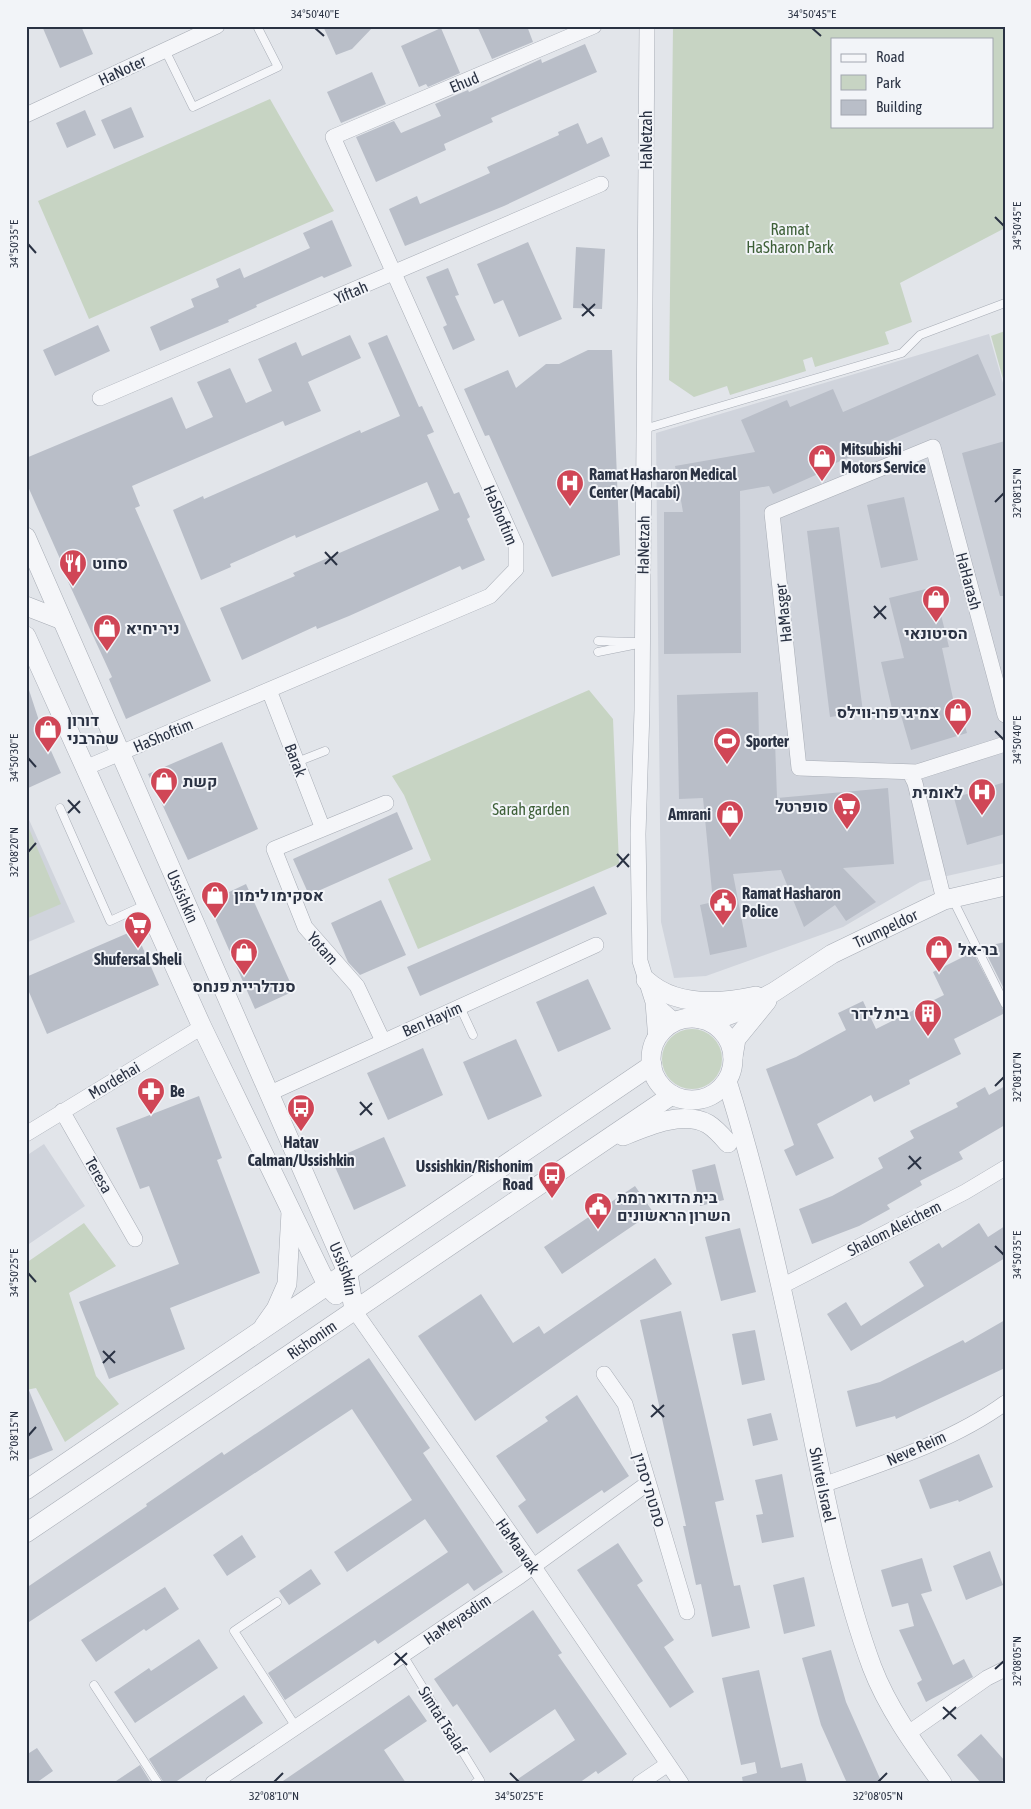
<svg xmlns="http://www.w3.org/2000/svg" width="1031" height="1809" font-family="'Asap Condensed',Heebo,sans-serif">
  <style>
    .built { fill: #d0d4dc }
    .green { fill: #c7d4c3; fill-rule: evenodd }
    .building { fill: #b9bec8 }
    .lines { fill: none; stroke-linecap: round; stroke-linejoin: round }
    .service-casing { stroke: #a7acb5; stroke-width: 9 }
    .minor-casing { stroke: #a7acb5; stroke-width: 16 }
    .tertiary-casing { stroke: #a7acb5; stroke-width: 20 }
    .service { stroke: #f5f6f9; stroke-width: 8 }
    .minor { stroke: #f5f6f9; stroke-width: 15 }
    .tertiary { stroke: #f5f6f9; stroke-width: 19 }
    .ticks { fill: none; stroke: #2a3243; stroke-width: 2 }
    .labels { text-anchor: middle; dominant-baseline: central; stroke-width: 4; stroke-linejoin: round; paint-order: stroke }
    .street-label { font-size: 16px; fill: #2a3243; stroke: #f2f4f8 }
    .park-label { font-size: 16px; fill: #3d5f37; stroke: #f2f4f8 }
    .poi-label { font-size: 16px; font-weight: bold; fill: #2a3243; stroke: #f2f4f8; text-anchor: start }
    .neatline { fill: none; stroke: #2a3243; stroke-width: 2 }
    .ticks-label { font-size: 12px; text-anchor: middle; fill: #2a3243 }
  </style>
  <rect width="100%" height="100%" fill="#e2e5ea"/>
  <path class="built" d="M989 334 1005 390V863L920 882 843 927 706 976 674 978 661 922 656 433Z
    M26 813 75 922 26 943Z
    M44 1144 85 1206 26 1246V1156Z"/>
  <path class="green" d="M673 26H1005V228L900 283 912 322 885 332 889 344 815 367 812 357 803 360 806 371 730 395 727 386 694 397 669 380ZM832 39H992V126H832Z
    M270 99 334 211 89 319 38 201Z
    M1005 331V386L991 336Z
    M589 690 613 719 619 864 418 949 388 879 431 860 404 795 392 776Z
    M27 824 61 904 26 919V825Z
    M662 1059a30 30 0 1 1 60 0a30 30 0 1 1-60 0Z
    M84 1223 116 1266 69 1293 96 1376 119 1404 65 1442 36 1388 26 1390V1263Z"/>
  <path class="building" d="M42 26H81L93 54 60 68Z
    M323 26H374L352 49 336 55Z
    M477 26H527L533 42 492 59Z
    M441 28 460 73 428 87 426 84 419 87 401 46Z
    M585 44 597 72 491 118 493 122 444 144 446 150 376 182 356 137 394 121 401 133 441 116 435 104 468 90 469 92 541 59 542 63Z
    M372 72 386 104 341 123 327 92Z
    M131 107 144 137 114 149 101 120Z
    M85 110 96 135 67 148 56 123Z
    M578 123 587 144 602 137 610 156 504 206 405 246 389 209 417 196 420 204 490 173 487 167 559 135 558 132Z
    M332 220 352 266 324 278 322 276 256 305 257 307 228 320 229 322 160 351 150 327 194 307 191 299 219 287 216 279 240 268 244 278 310 248 303 233Z
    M528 242 562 319 519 337 503 300 494 304 477 264Z
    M576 247 605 249 602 309 573 308Z
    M448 268 459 295 455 296 475 340 453 350 443 327 447 325 426 277Z
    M98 325 110 351 55 376 43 350Z
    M350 335 361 358 308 382 321 411 285 426 283 421 132 486 140 506 135 508 211 681 126 719 109 679 112 677 59 562 61 561 26 482V458L172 397 186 429 213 417 197 382 230 368 246 403 272 391 258 359 296 342 302 356Z
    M387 335 419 407 422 406 434 432 427 435 454 494 459 492 470 517 467 519 485 560 462 570 460 566 349 616 317 629 316 626 242 660 220 608 295 576 293 573 439 510 427 482 296 538 295 535 230 564 231 567 201 580 173 510 203 496 204 499 360 430 361 433 400 416 368 343Z
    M588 350H612L620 555 552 577 489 435 485 436 464 389 508 370 516 388 546 364H559Z
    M978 354 996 395 817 471 818 474 773 494 769 486 740 491 741 653 664 654V512H683L675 466 755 452 741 420 787 400 790 407 833 389 843 412Z
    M1005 441V596H1000L962 453Z
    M904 497 918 560 881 568 867 505Z
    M839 527 863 712 830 717 807 531Z
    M934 587 949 647 942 648 954 703 958 702 967 733 911 750 900 712 893 713 881 662 904 658 889 598Z
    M26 690H29L43 733 61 773 26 789Z
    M758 692 759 741H775L777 798 888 788 894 864 843 868 876 902 846 921 835 905 804 927 781 870 733 874 747 947 710 955 700 905 713 902 703 798 679 799 677 695Z
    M222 742 258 829 188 860 148 774Z
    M1005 782V834L967 845 954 798Z
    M397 812 413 849 309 895 293 859Z
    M246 884 294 991 255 1009 208 902Z
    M594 886 607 914 420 996 407 967Z
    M381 900 406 955 360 975 348 962 331 923Z
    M135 930 159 985 47 1034 26 985V977Z
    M1005 942V991L983 947Z
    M973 952 1005 1013 954 1039 961 1054 909 1080 910 1084 874 1102 871 1095 817 1124 834 1158 796 1176 784 1150 794 1145 766 1069 796 1057 846 1030 838 1013 863 1001 876 1029 944 995 933 972Z
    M588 979 611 1029 558 1052 536 1002Z
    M516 1039 542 1096 488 1120 463 1062Z
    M423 1048 443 1095 388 1120 367 1073Z
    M1005 1086V1125L959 1152 963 1159 920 1181 922 1185 887 1205 890 1209 859 1226 812 1244 799 1209 832 1196 883 1168 878 1158 914 1138 910 1131 958 1107 956 1103 985 1087 989 1095Z
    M199 1096 222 1158 217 1160 260 1273 170 1308 185 1349 109 1379 79 1302 179 1264 149 1186 140 1189 116 1128Z
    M384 1137 406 1186 354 1210 332 1160Z
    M715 1164 724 1200 700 1206 692 1170Z
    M635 1186 653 1212 562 1274 544 1247Z
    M979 1223 988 1237 1005 1226V1258L851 1351 827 1314 846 1302 861 1326 924 1286 909 1262 939 1243 942 1248Z
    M740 1228 756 1292 721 1301 705 1237Z
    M655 1258 672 1284 475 1421 418 1336 481 1294 513 1343 539 1326 544 1334Z
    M681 1311 724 1500 715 1502 734 1586 740 1585 750 1628 712 1637 701 1584 696 1585 683 1526H686L640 1320Z
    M1005 1320V1368L896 1419 895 1416 856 1427 847 1391 880 1382 963 1340 965 1343Z
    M755 1330 765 1380 742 1385 732 1334Z
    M369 1358 430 1448 423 1453 503 1572 474 1591 468 1583 378 1644 375 1640 285 1700 268 1673 448 1552 425 1519 347 1572 334 1552 412 1500 352 1409 26 1624V1588L147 1506 146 1504 222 1452 224 1455Z
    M26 1383 53 1450 26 1461Z
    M577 1395 629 1476 604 1493 602 1490 537 1534 518 1506 526 1500 496 1456 548 1421 545 1417Z
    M771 1413 778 1440 753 1446 747 1419Z
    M979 1454 993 1487 959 1502 958 1500 930 1509 919 1480Z
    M782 1474 794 1537 762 1543 756 1515 763 1514 755 1480Z
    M242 1535 256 1557 227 1576 213 1555Z
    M618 1543 643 1581 637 1585 674 1640 664 1647 694 1692 670 1708 577 1570Z
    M990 1551 1003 1585 966 1600 953 1566Z
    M922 1558 932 1591 921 1594 953 1665 964 1659 973 1677 926 1702 917 1683 922 1680 899 1630 914 1626 908 1603 892 1607 881 1570Z
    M311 1569 321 1584 289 1605 279 1591Z
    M804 1577 815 1626 784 1634 773 1585Z
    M165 1587 179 1609 146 1631 144 1629 96 1662 81 1640Z
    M533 1610 562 1653 558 1655 627 1754 598 1774 596 1771 579 1783H512L575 1740 555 1709 490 1753 457 1704 453 1707 434 1679Z
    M199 1639 218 1668 135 1723 114 1692 149 1668 151 1671Z
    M831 1650 846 1702 882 1783H847L821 1725 802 1658Z
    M759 1670 781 1768 802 1763 807 1783H743L742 1777 757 1773 755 1762 741 1765 722 1678Z
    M244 1695 263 1723 174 1783H164L149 1759Z
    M409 1695 427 1721 384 1750 406 1783H280Z
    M981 1734 1005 1761V1778L999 1783H981L957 1755Z
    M37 1748 53 1771 36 1783H26V1755Z
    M140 1765 151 1783H113Z"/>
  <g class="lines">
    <g class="service-casing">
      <path id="service" d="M165 50 193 107 278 67 257 26
        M644 429 902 353 920 335 1005 303
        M598 641 636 642
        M598 652 643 643
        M297 762 325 751
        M60 808 110 921 147 904
        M952 898 1005 1004
        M460 1007 473 1035
        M277 1602 234 1631 296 1727
        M403 1655 480 1780 475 1783
        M94 1685 158 1783"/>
    </g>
    <g class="minor-casing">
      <path id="minor" d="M647 26 642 710 638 834 640 961 653 1002 656 1041
        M26 115 217 26
        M100 398 601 184
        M269 690 323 829
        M1005 715 933 447 772 513 799 768 917 772 1005 744
        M85 768 490 596 516 569V546L333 137 594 26
        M910 773 915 783 944 900
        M653 1002 676 1022
        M383 1041 357 986 305 927 274 849 386 803
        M268 1094 596 945
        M62 1111 135 1239
        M26 1134 202 1027
        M782 1286 965 1192 1005 1168
        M354 1310 534 1567 681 1783
        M604 1374 625 1404 687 1612
        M823 1485C884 1463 953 1441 1005 1403
        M907 1734 987 1678 1005 1669
        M213 1783 520 1576 648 1483
        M640 1783 668 1764"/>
    </g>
    <g class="tertiary-casing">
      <g id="tertiary">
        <path id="s1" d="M26 537 348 1274 354 1310"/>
        <path d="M26 606 62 620"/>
        <path d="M26 636 202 1027 328 1287 336 1295"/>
        <path d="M646 980C675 1007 719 1004 756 996"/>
        <circle cx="692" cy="1059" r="41"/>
        <path id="s2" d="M700 1019H719L732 1014 774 992 832 954 944 900 1005 886"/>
        <path d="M733 1057 736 1039 767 1001"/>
        <path id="s3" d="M727 1081C757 1177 779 1275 800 1374 820 1469 838 1575 872 1667 888 1709 916 1747 942 1783"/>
        <path d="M623 1136C647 1126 683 1110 708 1124 716 1129 722 1136 728 1143"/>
        <path d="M264 1326 276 1309 287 1284 291 1212"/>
        <path d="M26 1490 652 1065"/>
        <path id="s4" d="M26 1533 672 1095"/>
      </g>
    </g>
    <use href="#service" class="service"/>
    <use href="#minor" class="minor"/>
    <use href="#tertiary" class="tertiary"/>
  </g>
  <path class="ticks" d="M315 28 324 36M812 28 821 36M995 217 1004 226M28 244 36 253M582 304 594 316M582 316 595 304M995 502 1004 493M325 552 337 565M325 564 338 552M874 606 886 619M874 618 886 606M995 731 1004 740M28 758 36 767M68 800 80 813M68 813 80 801M28 852 36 843M617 854 629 867M617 867 629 854M995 1086 1004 1077M360 1102 372 1115M360 1115 372 1103M909 1156 921 1169M908 1169 921 1157M995 1246 1004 1255M28 1273 36 1282M103 1351 115 1363M103 1363 115 1351M652 1405 664 1417M651 1417 664 1405M28 1436 36 1427M395 1653 407 1665M394 1665 407 1653M995 1669 1004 1661M943 1707 956 1719M943 1719 956 1707M510 1773 519 1782M274 1782 283 1773M878 1782 887 1773"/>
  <defs>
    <g id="shop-pin" transform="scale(1.4375)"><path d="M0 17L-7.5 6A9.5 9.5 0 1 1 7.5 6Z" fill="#d04656" stroke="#f2f4f8"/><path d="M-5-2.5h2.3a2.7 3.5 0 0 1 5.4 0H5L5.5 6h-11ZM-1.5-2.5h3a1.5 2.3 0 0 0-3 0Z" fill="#fff"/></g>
    <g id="hospital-pin" transform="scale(1.4375)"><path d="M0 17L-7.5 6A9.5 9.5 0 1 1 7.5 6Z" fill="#d04656" stroke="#f2f4f8"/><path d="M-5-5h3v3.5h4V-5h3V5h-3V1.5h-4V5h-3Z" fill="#fff"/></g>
    <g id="restaurant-pin" transform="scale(1.4375)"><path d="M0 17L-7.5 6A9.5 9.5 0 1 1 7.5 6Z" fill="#d04656" stroke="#f2f4f8"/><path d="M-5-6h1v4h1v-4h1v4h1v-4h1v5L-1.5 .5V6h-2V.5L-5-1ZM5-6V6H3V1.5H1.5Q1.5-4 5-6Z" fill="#fff"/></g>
    <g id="stadium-pin" transform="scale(1.4375)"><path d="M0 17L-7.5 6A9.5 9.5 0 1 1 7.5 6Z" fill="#d04656" stroke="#f2f4f8"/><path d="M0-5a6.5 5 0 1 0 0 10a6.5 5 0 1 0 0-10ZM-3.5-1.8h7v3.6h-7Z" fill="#fff"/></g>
    <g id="supermarket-pin" transform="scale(1.4375)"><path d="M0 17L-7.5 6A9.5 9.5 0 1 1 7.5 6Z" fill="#d04656" stroke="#f2f4f8"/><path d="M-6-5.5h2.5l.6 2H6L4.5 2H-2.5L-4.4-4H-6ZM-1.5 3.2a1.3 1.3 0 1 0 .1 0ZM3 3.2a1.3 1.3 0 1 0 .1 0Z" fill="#fff"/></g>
    <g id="civic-pin" transform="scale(1.4375)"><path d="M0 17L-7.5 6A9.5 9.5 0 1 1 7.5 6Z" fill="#d04656" stroke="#f2f4f8"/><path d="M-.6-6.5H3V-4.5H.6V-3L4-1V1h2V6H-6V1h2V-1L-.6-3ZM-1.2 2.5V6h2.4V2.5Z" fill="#fff"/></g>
    <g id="building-pin" transform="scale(1.4375)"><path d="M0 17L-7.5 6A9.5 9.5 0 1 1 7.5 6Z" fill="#d04656" stroke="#f2f4f8"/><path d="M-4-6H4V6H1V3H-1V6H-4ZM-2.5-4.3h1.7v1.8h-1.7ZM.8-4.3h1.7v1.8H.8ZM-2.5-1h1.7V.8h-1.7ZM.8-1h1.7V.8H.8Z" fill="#fff"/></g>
    <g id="pharmacy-pin" transform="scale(1.4375)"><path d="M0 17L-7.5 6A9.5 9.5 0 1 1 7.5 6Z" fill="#d04656" stroke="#f2f4f8"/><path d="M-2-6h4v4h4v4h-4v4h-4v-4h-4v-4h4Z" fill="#fff"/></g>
    <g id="bus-pin" transform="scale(1.4375)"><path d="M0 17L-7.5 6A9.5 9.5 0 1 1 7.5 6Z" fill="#d04656" stroke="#f2f4f8"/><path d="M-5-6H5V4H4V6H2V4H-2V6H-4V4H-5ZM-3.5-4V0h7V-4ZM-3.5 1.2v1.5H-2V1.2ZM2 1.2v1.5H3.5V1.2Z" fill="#fff"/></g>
  </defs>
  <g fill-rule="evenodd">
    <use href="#shop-pin" x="822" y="458"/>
    <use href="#hospital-pin" x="570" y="483"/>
    <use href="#restaurant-pin" x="73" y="563"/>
    <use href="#shop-pin" x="936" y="599"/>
    <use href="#shop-pin" x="107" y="628"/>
    <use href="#shop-pin" x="958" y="712"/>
    <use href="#shop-pin" x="48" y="729"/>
    <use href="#stadium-pin" x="727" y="741"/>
    <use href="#shop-pin" x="164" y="781"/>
    <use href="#hospital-pin" x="982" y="792"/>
    <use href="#supermarket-pin" x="847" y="806"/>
    <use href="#shop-pin" x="730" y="814"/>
    <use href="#shop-pin" x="215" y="895"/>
    <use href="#civic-pin" x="723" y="902"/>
    <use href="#supermarket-pin" x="138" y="925"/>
    <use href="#shop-pin" x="939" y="949"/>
    <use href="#shop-pin" x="244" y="952"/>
    <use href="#building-pin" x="928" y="1013"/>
    <use href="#pharmacy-pin" x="151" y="1091"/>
    <use href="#bus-pin" x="301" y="1108"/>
    <use href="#bus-pin" x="552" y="1175"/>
    <use href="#civic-pin" x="598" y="1206"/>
  </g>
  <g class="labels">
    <g class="street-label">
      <text transform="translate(122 70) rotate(-25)">HaNoter</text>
      <text transform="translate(464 82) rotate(-23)">Ehud</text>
      <text transform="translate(646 140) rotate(-90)">HaNetzah</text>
      <text transform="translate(351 292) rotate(-23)">Yiftah</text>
      <text transform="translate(501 515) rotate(67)">HaShoftim</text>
      <text transform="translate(643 545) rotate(-89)">HaNetzah</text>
      <text transform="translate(969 581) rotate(75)">HaHarash</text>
      <text transform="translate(783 613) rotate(-96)">HaMasger</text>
      <text transform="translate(163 735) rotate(-23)">HaShoftim</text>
      <text transform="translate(296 760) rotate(69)">Barak</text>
      <text stroke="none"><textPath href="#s1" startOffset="392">Ussishkin</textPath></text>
      <text stroke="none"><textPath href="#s2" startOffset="209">Trumpeldor</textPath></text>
      <text transform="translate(323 948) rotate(49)">Yotam</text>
      <text transform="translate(432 1019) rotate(-24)">Ben Hayim</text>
      <text transform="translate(114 1080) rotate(-31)">Mordehai</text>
      <text transform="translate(99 1175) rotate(60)">Teresa</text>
      <text transform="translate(894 1228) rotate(-27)">Shalom Aleichem</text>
      <text stroke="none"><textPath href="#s1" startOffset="798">Ussishkin</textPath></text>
      <text stroke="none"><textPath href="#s4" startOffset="345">Rishonim</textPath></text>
      <text transform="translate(916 1448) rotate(-24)">Neve Reim</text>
      <text stroke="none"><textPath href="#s3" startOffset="415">Shivtei Israel</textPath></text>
      <text transform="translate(650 1490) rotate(73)">סמטת יסמין</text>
      <text transform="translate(518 1546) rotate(55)">HaMaavak</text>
      <text transform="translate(457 1619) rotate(-34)">HaMeyasdim</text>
      <text transform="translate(443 1720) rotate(58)">Simtat Tsalaf</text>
    </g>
    <g class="park-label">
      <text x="790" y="229">Ramat<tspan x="790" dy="18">HaSharon Park</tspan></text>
      <text x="531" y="809">Sarah garden</text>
    </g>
    <g class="poi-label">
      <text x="841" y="449">Mitsubishi<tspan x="841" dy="18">Motors Service</tspan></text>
      <text x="589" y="474">Ramat Hasharon Medical<tspan x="589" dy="18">Center (Macabi)</tspan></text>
      <text x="92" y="563">סחוט</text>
      <text x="126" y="628">ניר יחיא</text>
      <text x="936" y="633" text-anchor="middle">הסיטונאי</text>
      <text x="939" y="712" text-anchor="end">צמיגי פרו-ווילס</text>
      <text x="67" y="720">דורון<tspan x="67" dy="18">שהרבני</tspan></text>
      <text x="746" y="741">Sporter</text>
      <text x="183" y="781">קשת</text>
      <text x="963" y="792" text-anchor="end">לאומית</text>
      <text x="828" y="806" text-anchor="end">סופרטל</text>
      <text x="711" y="814" text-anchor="end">Amrani</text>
      <text x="742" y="893">Ramat Hasharon<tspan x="742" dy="18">Police</tspan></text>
      <text x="234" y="895">אסקימו לימון</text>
      <text x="958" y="949">בר-אל</text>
      <text x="138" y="959" text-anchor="middle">Shufersal Sheli</text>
      <text x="244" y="986" text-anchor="middle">סנדלריית פנחס</text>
      <text x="909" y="1013" text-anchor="end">בית לידר</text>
      <text x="170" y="1091">Be</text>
      <text x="301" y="1142" text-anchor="middle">Hatav<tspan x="301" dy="18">Calman/Ussishkin</tspan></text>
      <text x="533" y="1166" text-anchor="end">Ussishkin/Rishonim<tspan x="533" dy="18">Road</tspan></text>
      <text x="617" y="1197">בית הדואר רמת<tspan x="617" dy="18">השרון הראשונים</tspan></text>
    </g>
  </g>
  <rect width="1031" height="1809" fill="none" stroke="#f2f4f8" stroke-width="55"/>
  <rect x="831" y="38" width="162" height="90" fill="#f2f4f8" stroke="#a2a6b0"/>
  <rect x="841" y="54" width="25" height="8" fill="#f5f6f9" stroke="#a2a6b0"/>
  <text x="876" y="62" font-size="15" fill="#2a3243">Road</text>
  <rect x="841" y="75" width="25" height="15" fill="#c7d4c3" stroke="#a2a6b0"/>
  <text x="876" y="88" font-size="15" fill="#2a3243">Park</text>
  <rect x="841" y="100" width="25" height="15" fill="#b9bec8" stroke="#a2a6b0"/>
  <text x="876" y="112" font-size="15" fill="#2a3243">Building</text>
  <rect x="28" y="28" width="976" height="1754" class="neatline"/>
  <g class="ticks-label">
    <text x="315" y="18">34°50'40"E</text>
    <text x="812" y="18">34°50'45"E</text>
    <text transform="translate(1017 226) rotate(-90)" y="4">34°50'45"E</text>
    <text transform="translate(14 244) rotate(-90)" y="4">34°50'35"E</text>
    <text transform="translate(1017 493) rotate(-90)" y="4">32°08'15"N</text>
    <text transform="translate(1017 740) rotate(-90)" y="4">34°50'40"E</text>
    <text transform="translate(14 758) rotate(-90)" y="4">34°50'30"E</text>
    <text transform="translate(14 852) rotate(-90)" y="4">32°08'20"N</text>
    <text transform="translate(1017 1077) rotate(-90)" y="4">32°08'10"N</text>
    <text transform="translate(1017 1255) rotate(-90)" y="4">34°50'35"E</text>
    <text transform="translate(14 1273) rotate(-90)" y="4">34°50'25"E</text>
    <text transform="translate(14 1436) rotate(-90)" y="4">32°08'15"N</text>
    <text transform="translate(1017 1661) rotate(-90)" y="4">32°08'05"N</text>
    <text x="274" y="1800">32°08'10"N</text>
    <text x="519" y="1800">34°50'25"E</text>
    <text x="878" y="1800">32°08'05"N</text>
  </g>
</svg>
